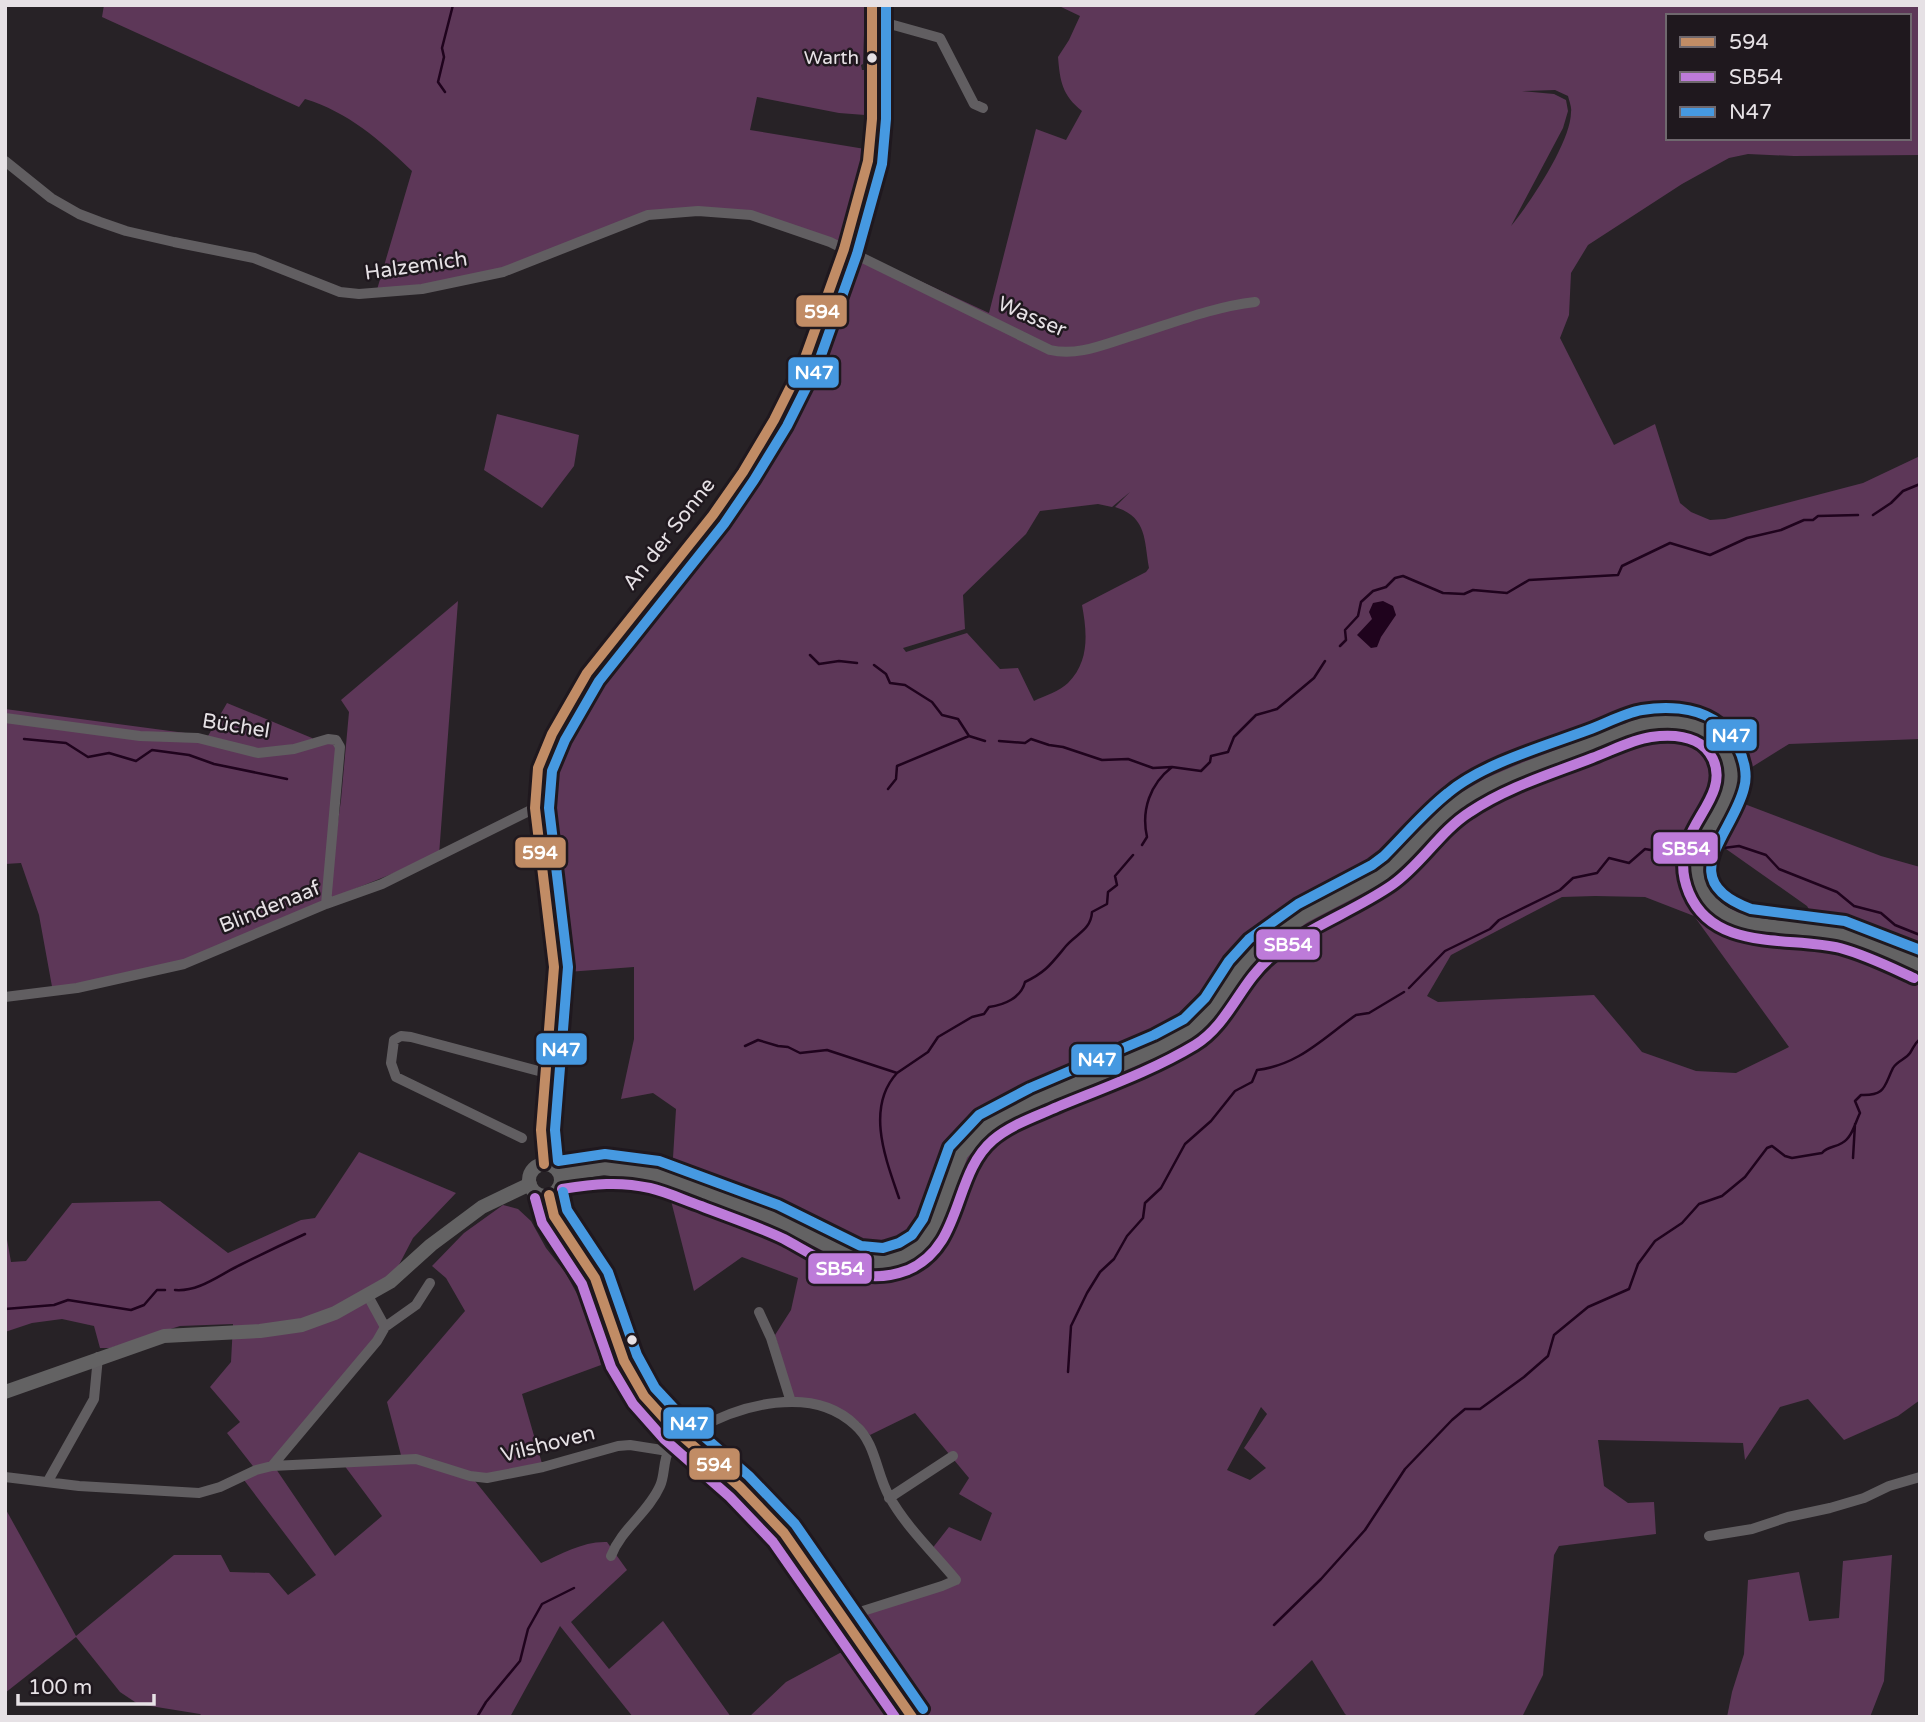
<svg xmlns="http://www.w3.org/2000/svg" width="1925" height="1722" font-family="'Varela Round',sans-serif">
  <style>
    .green { fill: #5d3758; fill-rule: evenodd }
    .water { fill: #1f031d }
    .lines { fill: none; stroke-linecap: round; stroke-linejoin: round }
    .stream { stroke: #1f031d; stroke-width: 2.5 }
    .street { stroke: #615e61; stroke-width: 10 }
    .secondary { stroke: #636263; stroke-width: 14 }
    .bus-1-casing { stroke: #1f181e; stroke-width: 16 }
    .bus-2-casing { stroke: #1f181e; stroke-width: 16 }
    .bus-3-casing { stroke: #1f181e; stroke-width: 16 }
    .bus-1 { stroke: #c18c65; stroke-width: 10 }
    .bus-2 { stroke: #bd7bd9; stroke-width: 10 }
    .bus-3 { stroke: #4699e1; stroke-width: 10 }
    .bus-dot { fill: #e6e1e5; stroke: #1f181e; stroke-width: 2.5 }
    .labels { text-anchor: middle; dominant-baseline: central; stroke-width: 5; stroke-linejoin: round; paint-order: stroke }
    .bus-label { font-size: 19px; fill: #e6e1e5; stroke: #1f181e; text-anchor: end }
    .street-label { font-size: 21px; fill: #e6e1e5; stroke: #1f181e }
    .line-badge { stroke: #1f181e; stroke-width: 2.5 }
    .badge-label { font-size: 19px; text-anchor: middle; font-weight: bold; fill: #fff }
  </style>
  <rect width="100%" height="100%" fill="#272226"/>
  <path class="green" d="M104 5H865L863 64 861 65 862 70H865V115L839 113 757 97 750 130 865 149 859 180 870 183 853 250 989 313 1036 129 1066 140 1082 111C1062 95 1060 81 1058 57L1069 40 1080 16 1057 5H1920V155L1794 156 1748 154 1729 158 1682 184 1588 245 1571 273 1569 315 1560 338 1614 445 1655 424 1680 503 1691 512 1710 520 1725 519 1863 483 1920 456V739L1789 744 1744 772 1732 775 1726 797 1881 856 1920 867V972L1867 957 1920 982V1400L1898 1416 1844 1440 1808 1399 1780 1407 1745 1460 1743 1443 1598 1440 1604 1486 1628 1503 1654 1502 1656 1534 1559 1546 1554 1555 1543 1675 1522 1717H1349L1345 1714 1312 1660 1252 1717H919L854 1624 861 1615 956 1580 931 1550 949 1527 981 1541 992 1513 959 1494 969 1478 915 1413 870 1435 859 1422 793 1397 775 1335 791 1310 798 1278 742 1257 694 1291 668 1189 672 1174 676 1109 653 1093 621 1099 634 1039V967L554 973 535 779 571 698 682 554 789 391 844 249 775 221 663 212 503 272 376 293 412 171C380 140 348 112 305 99L299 107 102 17ZM1668 16H1909V138H1668ZM1555 90 1568 96C1569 101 1572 107 1571 112 1571 142 1530 203 1511 226L1563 128 1568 111 1566 100 1554 94 1522 91ZM1130 492 1115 507C1147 517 1144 539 1149 568L1146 572 1082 605C1087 632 1090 661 1068 683 1060 691 1044 696 1034 701L1018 668 1000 669 967 633 906 652 903 648 965 629 963 595 1026 534 1040 511 1098 504 1112 507ZM1719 844 1807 906 1816 921 1780 925 1722 906 1705 871ZM1595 896 1645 897 1694 916 1789 1047 1736 1073 1696 1071 1642 1052 1594 995 1438 1002 1427 996 1451 955 1562 897ZM1261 1407 1267 1414 1244 1448 1266 1468 1250 1480 1227 1470Z
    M497 414 579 435 574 466 542 508 484 470Z
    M458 601 439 855 327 900 341 800 349 712 341 700Z
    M227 703 312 738 317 745 331 742 337 747 322 901 184 964 53 992 39 915 21 863 5 864V709L208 736Z
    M359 1152 456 1193 413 1238 390 1282 369 1296 385 1327 274 1466 335 1556 382 1516 341 1461 402 1459 387 1402 465 1311 446 1278 432 1266 464 1233 503 1205 518 1209 531 1221 546 1248 565 1272 581 1301 595 1339 601 1365 522 1394 543 1467 471 1476 541 1563C562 1554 583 1541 607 1542L627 1570 571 1622 609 1669 663 1621 731 1717H633L560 1626 510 1717H203L200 1714 138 1704 120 1692 76 1637 5 1693V1508L76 1636 174 1555H221L230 1572 269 1573 288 1595 316 1575 241 1476 256 1470 227 1433 240 1422 210 1387 231 1362 233 1324 180 1326 110 1348H100L94 1326 62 1319 32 1323 5 1332V1228L11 1262 26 1261 72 1203 160 1201 228 1253 301 1220 315 1218Z
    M1892 1555 1884 1681 1870 1717H1727L1732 1692 1744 1654 1748 1580 1799 1572 1809 1621 1839 1618 1843 1561Z
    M851 1647 899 1717H749L786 1682Z"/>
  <path class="water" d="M1383 601 1393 606 1396 615 1381 637 1377 647 1371 648 1357 635 1372 619 1369 612 1373 603Z"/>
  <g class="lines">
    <path class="stream" d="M445 92 438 82 444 57 442 48 453 5
      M1873 515 1891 503 1903 491 1920 484
      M1340 646 1346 640 1345 630 1358 616 1361 602 1373 591 1386 587 1395 578 1403 576 1443 593 1464 594 1473 590 1507 593 1529 580 1618 575 1622 566 1670 543 1710 555 1747 538 1781 530 1804 520H1813L1818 516 1858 515
      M810 655 819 664 839 661 857 663
      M874 665 886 674 890 683 905 685 932 702 942 715 958 719 969 736
      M24 739 66 743 88 757 109 753 136 761 152 750 189 755 214 764 287 779
      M999 741 1025 743 1031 739 1049 745 1063 747 1102 760 1128 759 1153 768 1172 767
      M888 789 896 779 897 766 969 736 985 741
      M1142 845 1147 837C1141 810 1150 784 1172 767L1201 771 1210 762 1211 756 1228 752 1234 737 1256 715 1277 709 1314 678 1325 661
      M1708 850 1739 846 1766 855 1779 869 1837 892 1854 906 1881 913 1895 925 1920 935
      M1409 988 1445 951 1490 929 1499 920 1560 890 1573 878 1597 873 1609 858 1629 863 1645 849 1673 854 1691 852
      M745 1046 758 1040 778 1046 788 1047 800 1053 827 1050 897 1073 928 1052 938 1037 972 1017 984 1014 989 1007C1004 1005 1021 998 1025 982 1046 972 1051 964 1066 946 1076 934 1091 930 1092 912L1107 904 1108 892 1117 885 1115 876 1133 855
      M897 1073C865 1108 886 1160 899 1198
      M1853 1158 1855 1124
      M175 1290C199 1292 219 1275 240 1265 262 1254 283 1244 305 1234
      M5 1309 54 1305 68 1300 131 1310 144 1305 157 1290H165
      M1068 1372 1071 1326 1087 1293 1100 1272 1114 1259 1127 1236 1143 1218 1145 1203 1161 1188 1185 1144 1211 1121 1235 1091 1252 1082 1257 1070C1299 1065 1323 1038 1356 1015L1369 1013 1404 992
      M1274 1625 1321 1579 1365 1530 1405 1469 1452 1420 1465 1409H1480L1524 1377 1548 1356 1554 1335 1588 1307 1629 1289 1638 1264 1655 1241 1682 1223 1699 1204 1722 1196 1745 1177 1767 1148 1772 1146 1785 1156 1792 1158 1822 1153C1828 1146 1834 1148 1842 1143 1852 1138 1855 1123 1860 1113L1855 1101 1861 1095C1886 1096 1884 1086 1893 1068 1897 1061 1906 1059 1910 1053 1914 1047 1914 1044 1920 1039
      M477 1717 486 1702 520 1661 528 1629 542 1604 574 1588"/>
    <path class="street" d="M872 19 940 38 974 104 983 108
      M5 161 51 198 79 214 100 222 126 231 174 242 254 258 340 292 359 294 422 289 503 272 648 215 698 211 751 215 830 242 1050 350C1076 356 1100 346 1125 338 1168 325 1211 307 1255 302
      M5 718 140 736 198 738 258 753 294 749 328 739 336 740 340 747 326 904
      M5 997 77 988 184 964 326 904 382 884 535 808
      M522 1138 396 1077 391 1063 394 1040 401 1036 411 1037 546 1073
      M759 1312 771 1338 791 1402
      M385 1327 416 1305 430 1283
      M272 1466 377 1341 385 1327 368 1296
      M5 1477 79 1486 199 1493 220 1487 256 1470 272 1466 416 1459 470 1476 487 1478 543 1467 618 1446 630 1445 668 1451
      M48 1481 94 1399 98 1357
      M889 1498 953 1456
      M1709 1536 1752 1529 1788 1517 1830 1508 1864 1498 1889 1486 1920 1477
      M611 1556C622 1528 648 1513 660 1486 665 1476 663 1460 669 1450 674 1442 686 1436 694 1431 739 1405 812 1384 855 1425 876 1443 876 1473 889 1496 906 1527 934 1553 956 1580L942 1586 844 1617"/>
    <path class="secondary" d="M544 1164 541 1130 554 967 535 808 538 768 552 734 587 673 713 515 743 472 774 420 805 358 844 249 868 161 872 119V5
      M529 1180a16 16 0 1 1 32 0a16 16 0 1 1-32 0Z
      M560 1175 604 1168 656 1175 773 1218 857 1260 885 1262 905 1256 922 1245 936 1226 961 1154 987 1126 1036 1101 1160 1048 1192 1030 1216 1007 1240 969 1258 949 1304 916 1379 877 1393 867 1457 803 1488 785 1523 770 1643 724C1675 719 1716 721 1728 758 1731 766 1732 775 1731 784 1723 821 1680 847 1704 892 1729 938 1798 923 1841 934 1868 941 1894 954 1920 965
      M549 1195 554 1216 595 1278 624 1361 644 1396 673 1428 740 1487 784 1533 912 1717
      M5 1392 164 1336 260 1331 302 1325 335 1313 390 1282 431 1245 482 1207 530 1184"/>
    <g class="bus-1-casing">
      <path id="bus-1" d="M544 1164 541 1130 554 967 535 808 538 768 552 734 587 673 713 515 743 472 774 420 805 358 844 249 868 161 872 119V5
        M549 1195 554 1216 595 1278 624 1361 644 1396 673 1428 740 1487 784 1533 912 1717"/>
    </g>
    <g class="bus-2-casing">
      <path id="bus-2" d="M562 1189C594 1184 619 1181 650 1188 667 1192 684 1200 701 1206 729 1217 757 1226 784 1239 803 1249 836 1270 856 1274 873 1278 892 1276 908 1270 964 1246 952 1175 993 1140 1010 1125 1037 1116 1057 1107 1103 1088 1152 1071 1195 1045 1229 1024 1240 983 1270 958 1307 927 1353 912 1392 885 1421 865 1440 831 1470 812 1507 787 1551 774 1592 758 1611 751 1631 740 1651 737 1665 735 1682 735 1695 741 1704 745 1709 751 1713 759 1727 789 1697 814 1688 841 1681 858 1682 876 1689 893 1714 952 1789 936 1840 948 1866 955 1890 967 1914 978
        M535 1198 542 1223 582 1284 611 1367 633 1404 664 1439 730 1497 773 1542 895 1717"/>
    </g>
    <g class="bus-3-casing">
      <path id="bus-3" d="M886 5V119L882 164 857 254 818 364 787 426 754 480 724 524 599 681 565 740 552 771 549 808 568 967 555 1130 558 1161 605 1154 659 1161 778 1205 861 1246 883 1248 899 1243 912 1235 923 1219 949 1147 979 1115 1030 1088 1154 1035 1184 1019 1205 998 1229 961 1249 939 1298 904 1372 865 1384 856C1405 835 1425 811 1448 793 1482 764 1545 746 1588 730 1605 724 1624 713 1642 710 1665 706 1694 707 1714 720 1725 727 1733 735 1738 747 1744 759 1748 775 1744 788 1733 834 1672 880 1751 909L1845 921 1920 950
        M563 1192 567 1210 608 1272 637 1355 655 1388 683 1418 749 1476 795 1524 923 1709"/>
    </g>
    <use href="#bus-1" class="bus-1"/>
    <use href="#bus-2" class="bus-2"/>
    <use href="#bus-3" class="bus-3"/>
  </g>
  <g class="bus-dot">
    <circle cx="872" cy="58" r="6"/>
    <circle cx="632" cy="1340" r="6"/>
  </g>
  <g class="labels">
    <g class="bus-label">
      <text x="859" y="58">Warth</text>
    </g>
    <g class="street-label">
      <text transform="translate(416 266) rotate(-8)">Halzemich</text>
      <text transform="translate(1032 317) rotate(23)">Wasser</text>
      <text transform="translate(669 534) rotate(-52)">An der Sonne</text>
      <text transform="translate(236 726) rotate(9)">Büchel</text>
      <text transform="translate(270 907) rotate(-22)">Blindenaaf</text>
      <text transform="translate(548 1444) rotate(-14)">Vilshoven</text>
    </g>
  </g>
  <g class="line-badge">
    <rect x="795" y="294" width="53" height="34" rx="7" fill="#c18c65"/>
    <rect x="787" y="356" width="53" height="33" rx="7" fill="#4699e1"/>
    <rect x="1705" y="718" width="53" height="34" rx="7" fill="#4699e1"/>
    <rect x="1652" y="831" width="67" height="34" rx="7" fill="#bd7bd9"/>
    <rect x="514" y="836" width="53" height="33" rx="7" fill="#c18c65"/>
    <rect x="1255" y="928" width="66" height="33" rx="7" fill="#bd7bd9"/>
    <rect x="535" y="1032" width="53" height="34" rx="7" fill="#4699e1"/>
    <rect x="1070" y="1043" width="53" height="33" rx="7" fill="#4699e1"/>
    <rect x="807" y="1252" width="66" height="33" rx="7" fill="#bd7bd9"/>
    <rect x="662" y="1406" width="53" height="34" rx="7" fill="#4699e1"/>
    <rect x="688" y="1447" width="53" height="34" rx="7" fill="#c18c65"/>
  </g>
  <g class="badge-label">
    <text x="822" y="318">594</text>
    <text x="814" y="379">N47</text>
    <text x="1731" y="742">N47</text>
    <text x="1686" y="855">SB54</text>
    <text x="540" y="859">594</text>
    <text x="1288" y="951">SB54</text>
    <text x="561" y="1056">N47</text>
    <text x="1097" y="1066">N47</text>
    <text x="840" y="1275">SB54</text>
    <text x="689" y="1430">N47</text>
    <text x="714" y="1471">594</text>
  </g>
  <rect width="1925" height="1722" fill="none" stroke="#e6e1e5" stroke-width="14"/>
  <rect x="1666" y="14" width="245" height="126" fill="#1f181e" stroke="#6f686e" stroke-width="2"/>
  <rect x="1680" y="37" width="35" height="10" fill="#c18c65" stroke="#6f686e" stroke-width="2"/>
  <text x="1729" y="49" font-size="21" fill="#e6e1e5">594</text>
  <rect x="1680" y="72" width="35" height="10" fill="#bd7bd9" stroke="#6f686e" stroke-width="2"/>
  <text x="1729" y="84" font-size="21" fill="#e6e1e5">SB54</text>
  <rect x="1680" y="107" width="35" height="10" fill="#4699e1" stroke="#6f686e" stroke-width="2"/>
  <text x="1729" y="119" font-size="21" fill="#e6e1e5">N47</text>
  <path d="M18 1694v10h136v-10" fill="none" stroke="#e6e1e5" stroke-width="3.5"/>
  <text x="28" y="1694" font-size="21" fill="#e6e1e5" stroke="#1f181e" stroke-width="5" paint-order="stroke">100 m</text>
</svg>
